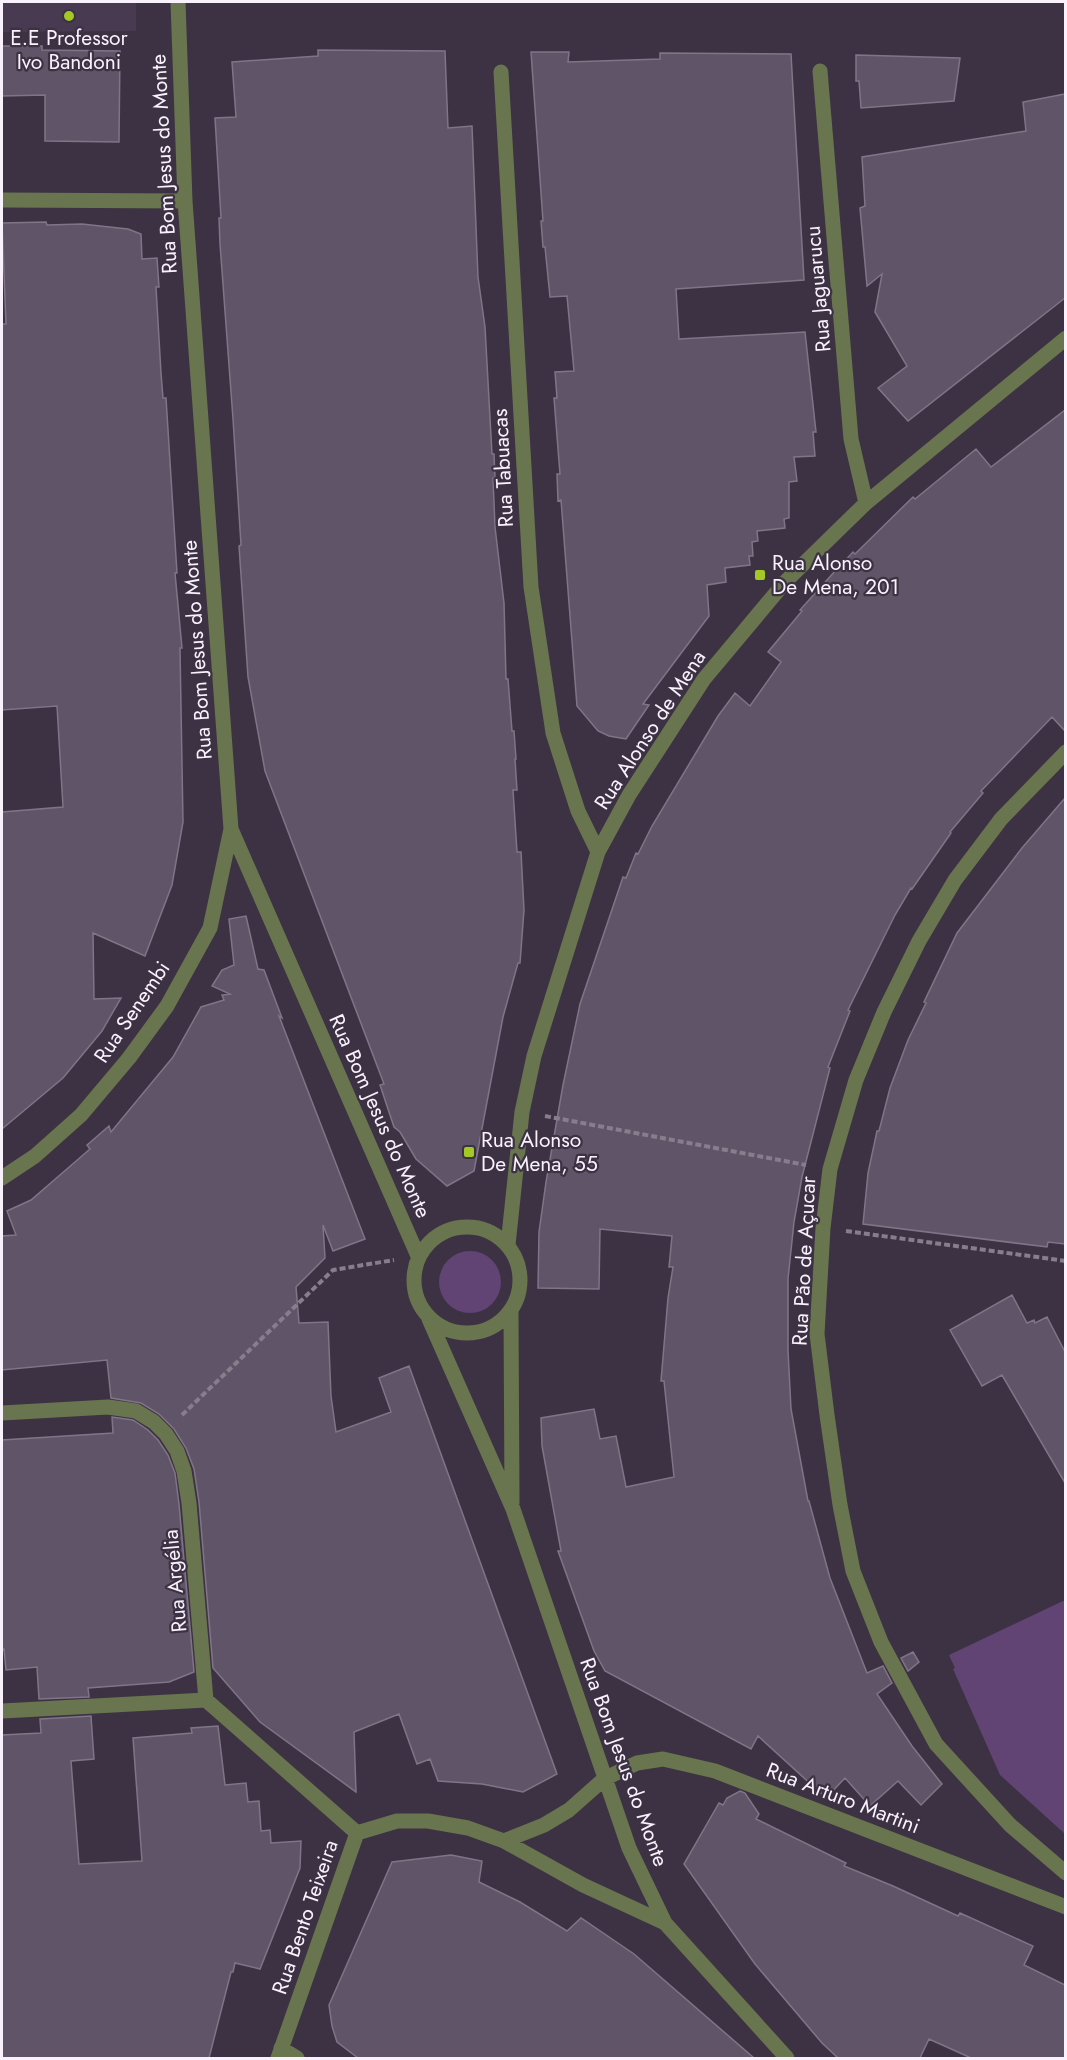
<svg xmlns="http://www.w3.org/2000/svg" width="1067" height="2060" font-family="Jost,sans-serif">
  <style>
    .built { fill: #483a51 }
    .green { fill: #614374 }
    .building { fill: #605568; stroke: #807488; stroke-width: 1.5 }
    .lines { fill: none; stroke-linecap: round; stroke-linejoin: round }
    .path { stroke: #877e8d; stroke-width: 4; stroke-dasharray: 6 3; stroke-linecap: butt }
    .street { stroke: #69754e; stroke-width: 15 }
    .poi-dot { fill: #a4c824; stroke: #3c3243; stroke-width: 2 }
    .labels { text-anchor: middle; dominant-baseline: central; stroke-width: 4.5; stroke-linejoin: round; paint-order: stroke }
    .poi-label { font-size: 21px; fill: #f9f2fd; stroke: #3c3243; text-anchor: start }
    .street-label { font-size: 21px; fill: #f9f2fd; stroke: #3c3243 }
  </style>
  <rect width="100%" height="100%" fill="#3c3243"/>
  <path class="built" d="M2 2H136V31L2 32Z"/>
  <path class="green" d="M439 1282a31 31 0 1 1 62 0a31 31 0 1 1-62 0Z
    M1065 1600V1834L1000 1775 953 1669 955 1668 949 1655Z"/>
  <path class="building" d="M2 46H42V50L120 51 119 142 45 141V95L2 96Z
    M318 50 445 51 448 128 472 126 478 277 485 327 492 454H494L495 478H493L495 527 504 603 506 679H508L512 731H514L516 759H515L517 790H513L517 852H521L524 910 520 963H518L503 1017 474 1171 447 1186 416 1159 400 1132 394 1127 380 1085 384 1084 265 771 248 677 239 546 241 545 233 419 220 244 219 218H221L215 118 236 117 232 62 318 56Z
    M531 52H569L568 62 660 59V53L791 54 804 280 676 289 679 339 805 332 816 432H813L815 456 794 457 797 481 789 482V518L784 519 785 528 757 531 758 541 752 542 753 556H749L750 565 725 568 726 582 707 585 709 616 643 704 649 705 626 739 609 736 598 731 577 706 561 500 558 501 557 474H560L554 398H557L555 372 574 371 567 296 550 297 545 247H543L541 221H543Z
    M856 55 960 58 954 101 861 108 859 81H856Z
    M1065 94V298L908 421 878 388 907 366 875 312 882 274 867 286 860 208 865 206 862 157 1026 131 1023 102Z
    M46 222 47 225 82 224 128 229 141 234 142 259 157 258 159 287H156L161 373 163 398H166L177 573H175L182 648H180L183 822 172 885 145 956 93 933 94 999 121 998 102 1031 63 1078 2 1129V812L63 807 57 706 2 710V324H6L2 223Z
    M1065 410V731L1052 717 981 791 983 793 950 832 951 833 912 889 911 888 895 915 848 1010 850 1011 828 1067 830 1068 802 1177 794 1222 788 1279V1350L791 1409 808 1501H809L830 1578 867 1673 883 1666 892 1683 877 1694 912 1746 942 1784 921 1805 898 1781 870 1806 845 1778 826 1798 758 1736 751 1749 605 1671 594 1651 558 1551H561L542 1446 541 1418 594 1409 600 1439 616 1436 626 1487 674 1477 664 1381H661L668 1298 673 1267H669L672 1236 600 1229 599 1289 538 1288 539 1232 546 1182 563 1085 580 1004 623 877 626 878 636 853 638 854 652 826 718 716 735 693 750 706 781 662 768 652 802 611 800 610 836 570 853 552 855 554 913 497 915 499 976 449 991 467Z
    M1065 798V1244L1048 1242 1047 1247 863 1224 868 1173 877 1131H879L890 1088 908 1040 926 1003 924 1002 957 933 1022 848Z
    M246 916 258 969 264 970 282 1018 279 1016 365 1239 333 1251 323 1225 325 1258 296 1287 299 1323 328 1322 331 1396 336 1432 391 1412 379 1378 409 1366 557 1774 523 1792 482 1784 438 1781 430 1759 417 1764 399 1714 354 1732 356 1792 260 1722 213 1668 199 1502 194 1469 186 1448 174 1429 159 1414 141 1403 111 1398 107 1360 2 1370V1236L16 1235 7 1211 31 1200 90 1149 87 1145 109 1126 111 1132 173 1057 201 1007 224 1000 222 995 230 994 212 986 222 970 234 965 229 919Z
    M1012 1295 1027 1323 1034 1320 1035 1323 1047 1317 1065 1352V1483L1002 1375 982 1386 950 1330Z
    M112 1417 133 1420 148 1430 158 1440 168 1455 175 1473 179 1504 194 1672 169 1682 88 1688 89 1697 39 1699 37 1667 6 1670 4 1649 2 1650V1440L113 1433Z
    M913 1652 919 1662 908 1671 901 1658Z
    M91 1716 94 1759 71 1761 79 1864 142 1861 133 1738 192 1733 191 1728 218 1726 225 1785 246 1783 248 1802 259 1801 261 1831 270 1830 271 1843 301 1841 300 1868 260 1969 235 1963 233 1972H231L209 2058H2V1735L41 1733 40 1719Z
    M740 1791 745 1793 759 1814 756 1819 846 1863 844 1866 893 1886 958 1916 960 1913 1033 1946 1024 1965 1065 1985V2058H971L929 2039 920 2058H838L822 2043 755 1964 684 1864 719 1803 723 1805 727 1798Z
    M451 1855 482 1861 479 1882 520 1902 567 1931 581 1918 634 1954 754 2058H358L337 2042 332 2026 329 2005 392 1862Z"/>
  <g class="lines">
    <path class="path" d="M545 1116 806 1165
      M846 1231 1066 1261
      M182 1415 333 1270 394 1260"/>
    <path class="street" d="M178 2 185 201 231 829 418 1256
      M820 71 851 439 866 503
      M501 72 531 587 553 733 578 811 598 852
      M2 200 185 201
      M1066 752 1001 819 955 880 919 941 884 1012 856 1080 830 1169 823 1228 817 1334 827 1415 840 1505 853 1571 881 1642 936 1744 1010 1825 1066 1873
      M2 1178 35 1156 81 1115 129 1058 167 1006 210 928 231 829
      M414 1280a53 53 0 1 1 106 0a53 53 0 1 1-106 0Z
      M508 1245 522 1112 534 1056 598 852 629 795 704 679 786 581 866 503 1066 338
      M511 1311 512 1503
      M429 1319 513 1509 629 1848 665 1923 787 2058
      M2 1413 108 1407 136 1411 154 1422 166 1434 177 1451 184 1471 189 1503 206 1700 357 1833
      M2 1711 206 1700
      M504 1841 544 1825 569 1810 604 1779 637 1763 663 1759 715 1771 1066 1907
      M281 2048 297 2058
      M278 2058 357 1833 397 1821H428L468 1828 504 1841 583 1885 665 1923"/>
  </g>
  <g class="poi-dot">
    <circle cx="69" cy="16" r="6"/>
    <rect x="754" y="569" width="12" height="12" rx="3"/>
    <rect x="463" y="1146" width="12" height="12" rx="3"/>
  </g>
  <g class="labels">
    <g class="poi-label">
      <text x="69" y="38" text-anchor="middle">E.E Professor<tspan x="69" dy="24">Ivo Bandoni</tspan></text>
      <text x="772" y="563">Rua Alonso<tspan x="772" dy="24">De Mena, 201</tspan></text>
      <text x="481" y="1140">Rua Alonso<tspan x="481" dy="24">De Mena, 55</tspan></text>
    </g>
    <g class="street-label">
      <text transform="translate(164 164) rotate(-93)">Rua Bom Jesus do Monte</text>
      <text transform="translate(818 289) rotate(-95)">Rua Jaguarucu</text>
      <text transform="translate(503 468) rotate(-93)">Rua Tabuacas</text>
      <text transform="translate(197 650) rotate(-94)">Rua Bom Jesus do Monte</text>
      <text transform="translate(650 730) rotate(-57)">Rua Alonso de Mena</text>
      <text transform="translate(132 1012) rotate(-56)">Rua Senembi</text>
      <text transform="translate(380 1116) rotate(66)">Rua Bom Jesus do Monte</text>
      <text transform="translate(804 1261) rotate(-87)">Rua Pão de Açucar</text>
      <text transform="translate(175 1581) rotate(-95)">Rua Argélia</text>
      <text transform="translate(624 1762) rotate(70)">Rua Bom Jesus do Monte</text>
      <text transform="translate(843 1798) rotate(21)">Rua Arturo Martini</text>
      <text transform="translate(305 1917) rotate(-71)">Rua Bento Teixeira</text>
    </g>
  </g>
  <rect width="1067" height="2060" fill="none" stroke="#f9f2fd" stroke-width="6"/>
</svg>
